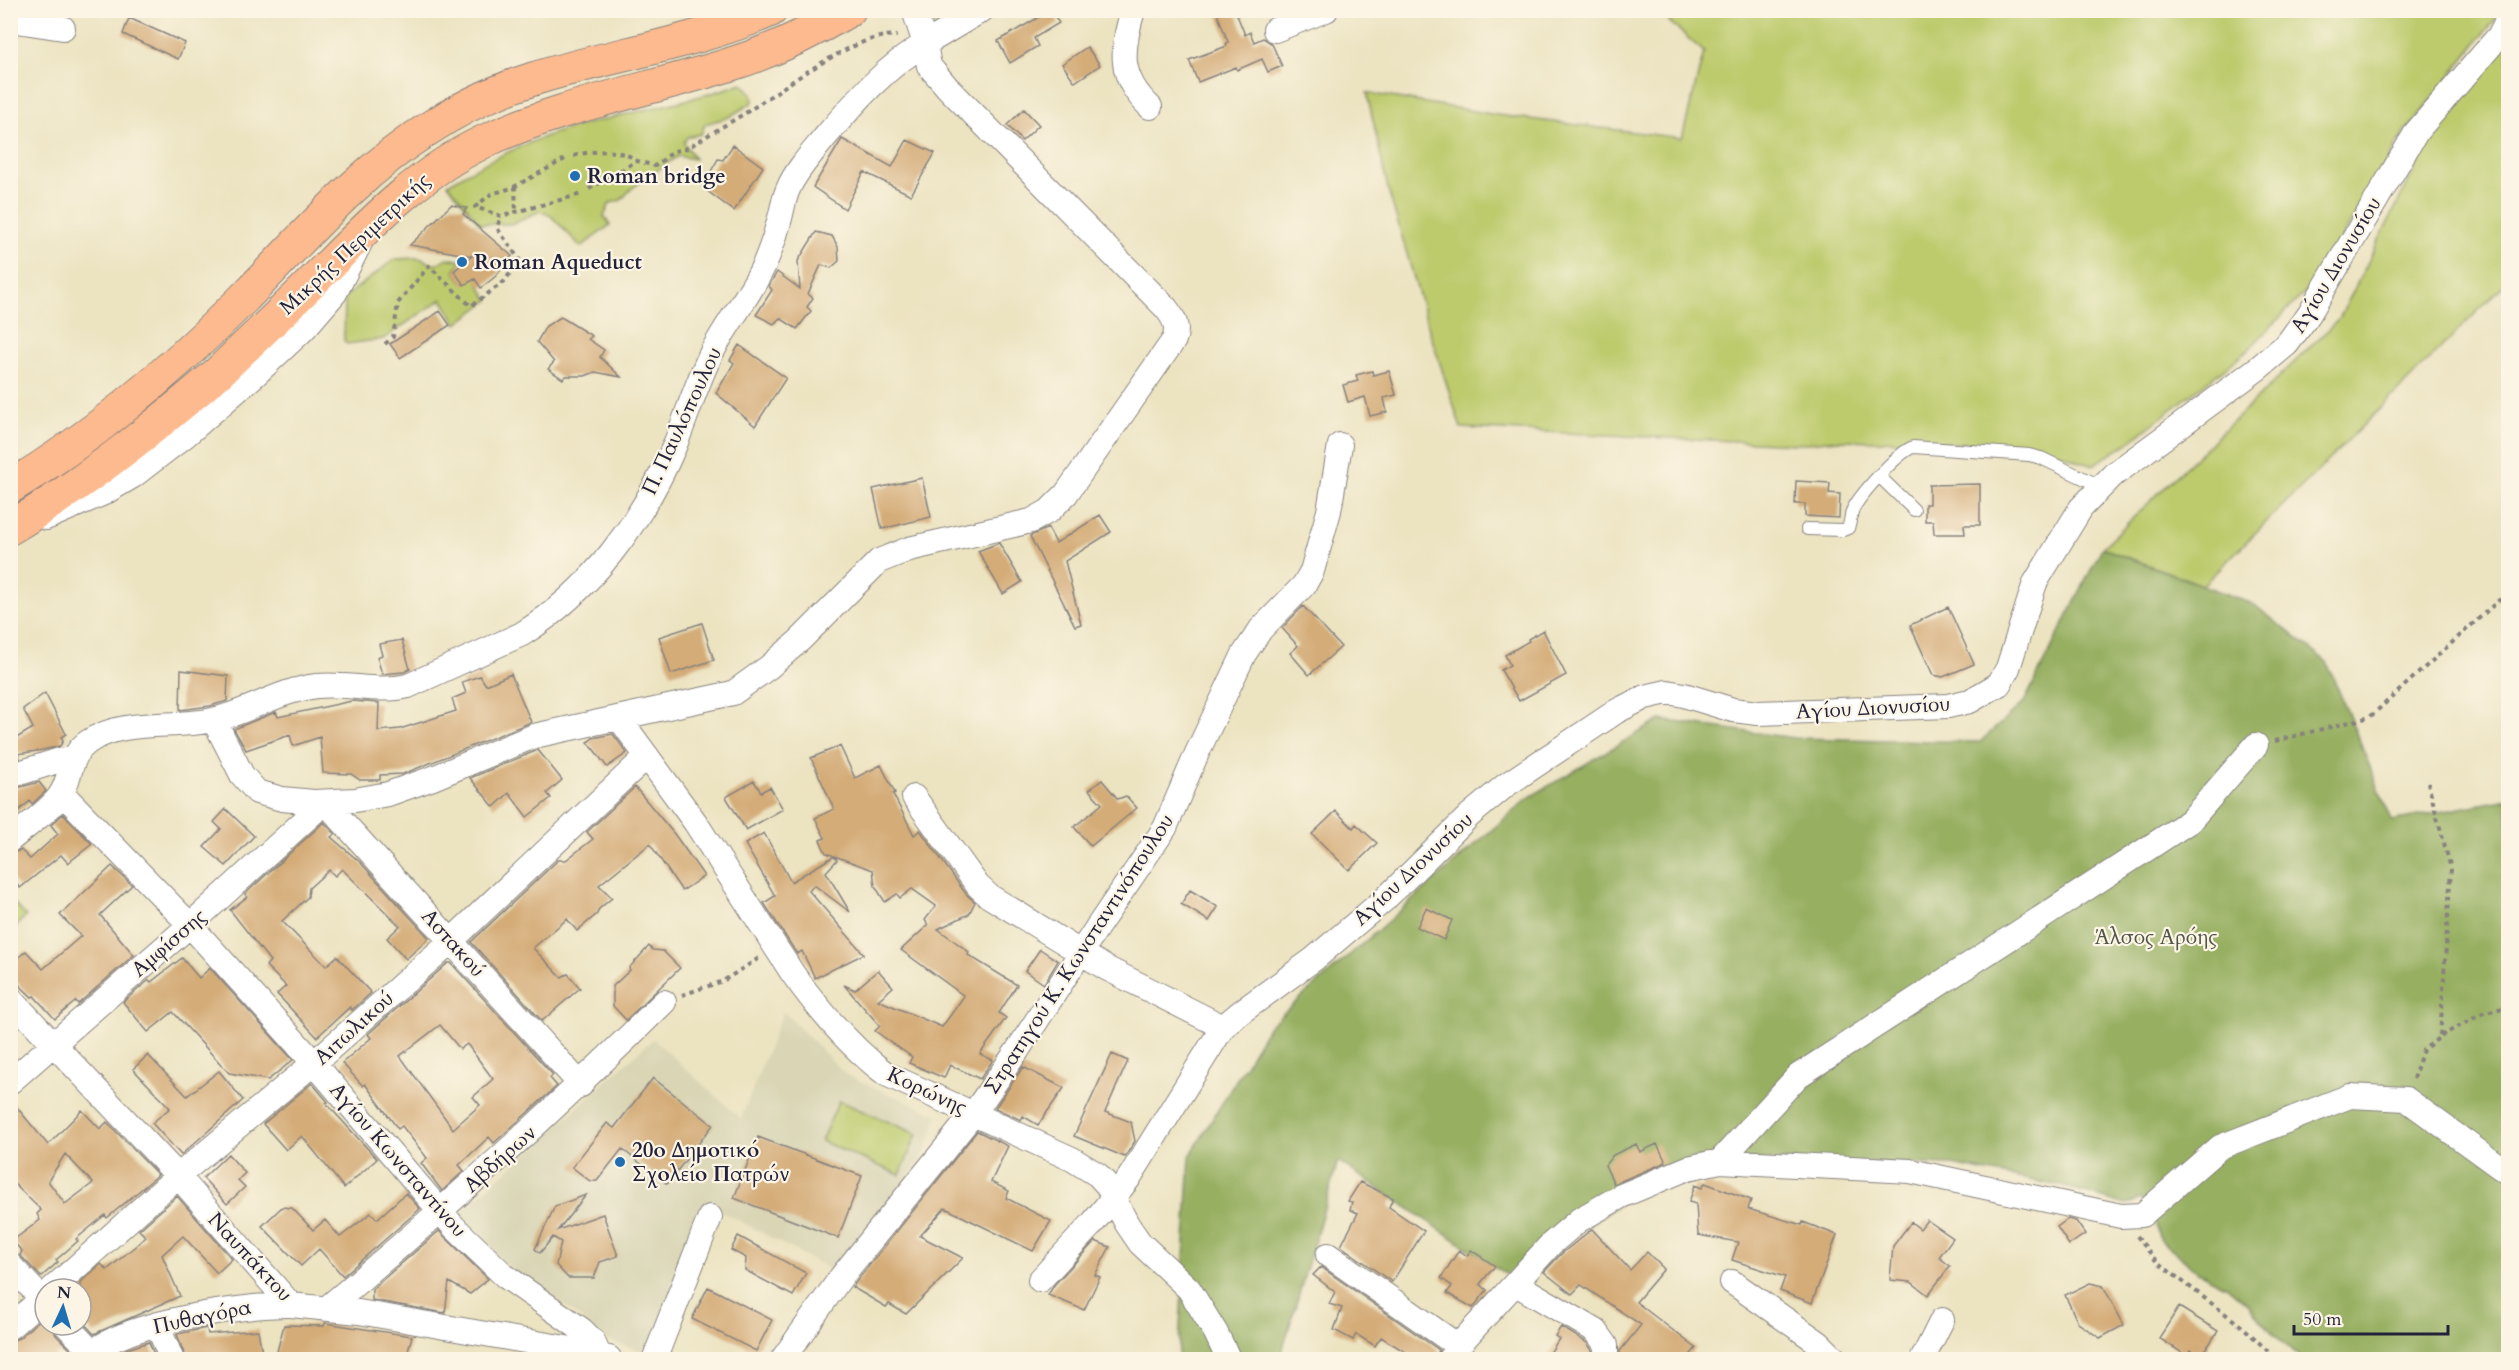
<svg xmlns="http://www.w3.org/2000/svg" width="2519" height="1370" font-family="Cardo,serif">
  <style>
    .built { fill: #d9d5b5 }
    .green { fill: #bdcb6d; stroke: #707654; stroke-width: 1.5 }
    .forest { fill: #96af60; stroke: #5c684e; stroke-width: 1.5 }
    .building { fill: #d4ac78; fill-rule: evenodd }
    .lines { fill: none; stroke-linecap: round; stroke-linejoin: round }
    .lane-casing { stroke: #87827e; stroke-width: 14 }
    .street-casing { stroke: #87827e; stroke-width: 26 }
    .primary-casing { stroke: #87827e; stroke-width: 35 }
    .path { stroke: #87827e; stroke-width: 4; stroke-dasharray: 4.5 4.5; stroke-linecap: butt }
    .lane { stroke: #fff; stroke-width: 12 }
    .street { stroke: #fff; stroke-width: 24 }
    .primary { stroke: #fcba8e; stroke-width: 33 }
    .poi-dot { fill: #1f6fb2; stroke: #fcf5e5; stroke-width: 2 }
    .labels { text-anchor: middle; dominant-baseline: central; stroke-width: 4.5; stroke-linejoin: round; paint-order: stroke }
    .poi-label { font-size: 21px; font-weight: bold; fill: #22223b; stroke: #fcf5e5; text-anchor: start }
    .street-label { font-size: 21px; fill: #22223b; stroke: #fcf5e5 }
    .park-label { font-size: 21px; fill: #50554a; stroke: #fcf5e5 }
  </style>
  <rect width="100%" height="100%" fill="#fcf5e5"/>
  <filter id="ink" filterUnits="userSpaceOnUse"><feTurbulence type="fractalNoise" baseFrequency=".0167" numOctaves="2"/><feDisplacementMap in="SourceGraphic" scale="12" xChannelSelector="R" yChannelSelector="G"/><feConvolveMatrix kernelMatrix="1 2 1 2 8 2 1 2 1" color-interpolation-filters="sRGB"/></filter>
  <filter id="wash" filterUnits="userSpaceOnUse"><feTurbulence type="fractalNoise" baseFrequency=".008" numOctaves="4" result="noise"/><feDisplacementMap in="SourceGraphic" scale="24" xChannelSelector="R" yChannelSelector="G"/><feGaussianBlur stdDeviation="1.35" result="paint"/><feColorMatrix in="noise" values="0 0 0 0 0 0 0 0 0 0 0 0 0 0 0 0 0 1.4 0 .05"/><feComposite in="paint" operator="in"/></filter>
  <g filter="url(#wash)">
    <rect width="100%" height="100%" fill="#ece3c1"/>
    <path class="built" d="M783 1011 846 1075 938 1115 920 1166 833 1271 708 1204 649 1354 606 1340 577 1315 515 1272 455 1217 653 1039 741 1119Z"/>
    <path class="green" d="M926 11H964L936 29Z
      M1657 11H2498L2493 22 2398 142 2317 280 2246 352 2128 443 2092 466 2039 445 1838 440 1796 444 1461 428 1431 336 1388 189 1367 93 1497 115 1682 138 1704 52Z
      M2508 38V281L2203 585 2102 548 2339 319 2438 124Z
      M742 83 752 94 753 102 729 117 705 124 701 134 687 137 684 143 695 159 678 156 631 189 621 200 610 203 604 216 610 225 581 247 550 215 540 211 511 224H480L448 184C481 164 516 147 552 134 614 113 681 106 742 83Z
      M419 258 435 265 447 258 462 261 454 271 463 283 478 277 479 285 489 300 457 324 442 299 383 339 347 344 344 340 345 297 395 259Z
      M11 900 26 916 11 931Z
      M839 1101 917 1134 900 1175 821 1141Z"/>
    <path class="forest" d="M2102 548 2253 604 2327 662 2392 821 2508 799V1359H2302L2274 1335 2249 1305 2226 1286 2198 1272 2159 1239 2153 1210 2141 1199 2126 1205 2070 1188 1952 1165 1690 1158 1509 1276 1338 1161 1282 1352V1359L1178 1360 1190 1156 1269 1026 1528 798 1660 720 1794 738 1980 742 2024 702Z"/>
    <g id="blocks">
      <path class="building" d="M1051 10 1059 23 1034 38 1038 46 1010 63 998 41Z
        M1216 10H1235L1245 35 1250 32 1254 42 1263 38 1272 44 1282 66 1268 72 1262 59 1237 70 1236 67 1198 82 1189 60 1227 46 1226 44 1228 42Z
        M129 18 185 43 178 59 123 34Z
        M1087 47 1100 65 1075 82 1062 64Z
        M1024 109 1039 125 1022 141 1007 125Z
        M842 139 892 167 907 140 935 153 911 195 864 172 845 209 813 187Z
        M733 145 763 167 734 211 702 187 718 159 723 160Z
        M451 205 467 208 463 214 512 256 496 276 481 288 475 279 464 285 454 271 472 256 410 245Z
        M816 232 832 236 838 247 839 261 831 268 821 265 808 294 813 298 807 307 811 311 797 329 780 318 774 324 756 315 772 290 769 286 777 272 800 289 798 261Z
        M440 311 450 325 400 358 390 344Z
        M561 317 592 336 588 339 604 350 600 357 621 377 595 372 585 376H566L563 379 548 369 554 362 537 342 546 326Z
        M739 345 786 378 755 426 716 393 734 363 730 360Z
        M1372 371 1373 375 1389 371 1396 395 1384 398 1387 412 1370 416 1365 397 1348 402 1343 385 1358 381 1356 375Z
        M922 478 931 517 882 529 873 489Z
        M1796 481 1830 483 1829 493 1840 494 1839 518 1805 516V504H1795Z
        M1980 484V525H1964L1965 534H1934L1933 521H1925V504H1929V485Z
        M1100 515 1111 532 1065 561 1081 624 1075 626 1030 536 1048 528 1056 543Z
        M999 543 1022 582 1003 594 978 551Z
        M1303 606 1341 647 1309 675 1290 653 1298 646 1282 628Z
        M1948 607 1974 664 1943 677 1933 675 1910 625Z
        M702 623 714 660 671 674 659 637Z
        M1543 630 1566 675 1519 701 1501 670 1510 665 1505 655 1529 641 1528 639Z
        M402 640 410 669 404 672 382 674 377 657 382 655 379 644Z
        M181 670 228 676 227 701 210 706 180 710Z
        M511 674 531 722 403 774 380 775V780H360L351 774 323 773 320 737 293 746 290 735 246 750 234 729 276 712 278 717 352 701 379 703 378 731 400 729 456 711 452 699 466 693 462 682 480 676 486 685Z
        M45 693 66 734 61 737 63 741 60 746 43 750 17 754 20 758 10 761V742L33 728 23 709Z
        M613 734 627 753 607 767 588 742 593 738Z
        M840 746 855 778 881 765 895 793 893 794 914 835 920 830 966 894 975 902 969 914 938 929 969 952 968 955 1017 985 999 1013 1006 1018 980 1054 993 1060 980 1079 950 1065 944 1078 909 1063 912 1057 875 1031 880 1026 844 985 855 990 878 970 893 987 878 1000 942 1027 964 996 901 950 928 925 925 920 936 906 912 889 900 898 897 894 885 902 875 886 873 870 826 853 820 840 825 838 815 818 834 809 811 758Z
        M538 750 562 780 547 793 551 798 527 817 509 793 494 807 470 778Z
        M1102 780 1118 799 1126 796 1137 808 1091 846 1074 827 1102 804 1089 790Z
        M754 781 761 792 770 787 783 809 746 830 726 797Z
        M39 782 46 791 32 804 30 801 10 818V790Z
        M635 787 675 835 704 876 682 891 650 844 599 885 612 898 599 909 597 914 577 931 567 919 533 948 561 977 568 974 580 988 542 1021 471 942 558 860H566L593 839 587 832Z
        M226 809 254 836 226 866 204 847 221 829 214 822Z
        M1336 811 1353 828 1356 824 1377 843 1349 870 1312 834Z
        M63 814 92 844 68 863 61 855 20 888 10 877V854L21 850 30 859 58 834 51 825Z
        M324 822 335 834 331 837 361 863 429 938 406 959 387 938 400 926 342 869 335 876 329 870 309 888 308 897 282 921 326 966 337 956 371 993 352 1010 350 1007 317 1037 277 994 286 986 266 966 270 961 230 910 247 897 245 894Z
        M764 833 791 882 834 856 837 860 826 872 850 912 814 885 809 891 864 954 815 978 802 951 797 954 764 903 775 896 745 844Z
        M112 866 132 885 100 915 134 955 78 1004 76 1001 55 1019 34 996 32 997 10 976V964L26 951 43 969 81 936 60 915Z
        M1190 890 1218 907 1209 921 1181 904Z
        M1426 908 1452 920 1444 940 1417 927Z
        M649 946 653 950 663 951 680 968 626 1020 613 1006V986L630 970 629 968Z
        M1040 949 1058 961 1044 984 1025 971Z
        M182 958 199 978 210 968 293 1060 268 1080 229 1073 173 1012 148 1032 123 1002 149 980 151 982Z
        M448 963H451L553 1075 550 1078 557 1086 494 1143 489 1137 459 1165 464 1171 442 1191 421 1163 427 1158 402 1126 398 1129 365 1084 363 1086 342 1063 371 1038 368 1034ZM440 1025 460 1049 467 1044 493 1079 473 1097 480 1105 453 1129 400 1056Z
        M1112 1054 1128 1061 1105 1112 1131 1122 1135 1141 1125 1157 1074 1136Z
        M148 1055 187 1096 219 1071 243 1100 181 1155 152 1123 170 1108 133 1069Z
        M1023 1067 1064 1088 1038 1125 1023 1116 1021 1120 995 1108Z
        M653 1078 713 1125 667 1184 622 1149 597 1181H590L572 1167 607 1123 614 1128Z
        M312 1083 328 1102 326 1103 377 1159 344 1188 302 1136 286 1150 263 1124Z
        M10 1099 48 1145 82 1110 100 1129 107 1122 158 1175 107 1218 105 1215 76 1239 78 1241 56 1260 58 1262 41 1277 20 1255 22 1251 12 1241 40 1220 37 1214 41 1210 10 1180ZM65 1154 93 1183 65 1204 48 1181Z
        M977 1131 1008 1146 991 1182 1009 1191 1006 1198 1051 1221 1033 1251 945 1208 920 1236 963 1258 906 1314 889 1304 886 1307 852 1287Z
        M758 1137 862 1176 838 1238 734 1198Z
        M1636 1144 1640 1152 1657 1144 1666 1162 1614 1184 1605 1165 1613 1155Z
        M228 1154 245 1173 238 1180 245 1187 227 1204 203 1178Z
        M1360 1182 1393 1198 1389 1207 1424 1231 1392 1282 1341 1246 1358 1213 1350 1210 1352 1202 1348 1201Z
        M1705 1183 1751 1200 1748 1209 1802 1225 1803 1222 1837 1235 1812 1303 1780 1291 1785 1277 1732 1260 1738 1242 1698 1235 1696 1204 1689 1202 1695 1185 1702 1188Z
        M406 1193 420 1209 343 1276 319 1249 301 1266 262 1226 282 1207 292 1208 313 1230 325 1220 340 1237 371 1213 377 1219Z
        M586 1195 558 1230 603 1214 618 1256 600 1262 594 1278H568L556 1265 561 1242 553 1237 540 1253 535 1249 555 1206Z
        M177 1196 232 1259 217 1273 183 1236 162 1255 180 1296 94 1334 81 1320V1282L101 1264 107 1270 146 1237 139 1230Z
        M2068 1219 2076 1221 2085 1234 2069 1245 2057 1227Z
        M1927 1220 1953 1238 1939 1257 1950 1266 1928 1295 1911 1282 1890 1280 1893 1246 1911 1222 1920 1229Z
        M1592 1229 1630 1270 1647 1252 1664 1269 1636 1302 1696 1348 1687 1359H1620V1351L1641 1325 1581 1285 1572 1294 1544 1272 1561 1254Z
        M439 1231 488 1279 470 1294 449 1282 445 1313 372 1300V1289Z
        M738 1236 806 1273 793 1296 745 1270 746 1258 731 1250Z
        M1095 1241 1110 1247 1095 1275 1100 1277 1084 1310 1048 1295 1054 1285Z
        M1459 1250 1467 1256 1471 1250 1495 1266 1480 1284 1487 1290 1473 1308 1447 1293 1452 1286 1441 1278Z
        M1321 1267 1439 1350 1435 1359H1417L1381 1337 1375 1346 1356 1334 1353 1340 1334 1330 1342 1308 1329 1304 1335 1292 1313 1275Z
        M2090 1283 2103 1286 2124 1325 2100 1338 2078 1323 2065 1295Z
        M708 1287 772 1320 756 1351 692 1319Z
        M2179 1307 2218 1331 2201 1357 2190 1350 2187 1356 2159 1338Z
        M44 1316 45 1325H52L56 1335 71 1350 60 1355 58 1353 52 1359H10V1341L19 1338Z
        M325 1323 412 1336 406 1359H275L284 1325 324 1326Z
        M1561 1327 1586 1342 1592 1350V1359H1546L1559 1339 1555 1336Z
        M207 1328 208 1334 258 1330 263 1359H186L177 1334Z
        M149 1342 156 1359H107L127 1349Z"/>
    </g>
  </g>
  <g filter="url(#ink)">
    <use href="#blocks" fill-opacity="0" stroke="#87827e" stroke-width="1.5"/>
    <g class="lines">
      <g class="lane-casing">
        <path id="lane" d="M1879 476 1914 510
          M1807 529 1843 530 1848 528C1851 522 1850 515 1853 509 1861 494 1897 453 1913 447L2029 455 2041 458 2100 486"/>
      </g>
      <g class="street-casing">
        <path id="street" d="M1133 10C1121 51 1118 77 1150 107
          M10 20 63 28
          M1275 30 1326 10
          M46 518 104 493 133 476 186 435 255 375 304 329 335 293 362 239
          M619 718 695 822 793 974C819 1010 850 1047 886 1074L1072 1159 1098 1175 1107 1185 1127 1224 1140 1243 1189 1289 1216 1333 1229 1360
          M214 720 242 775 257 792 282 799 314 802 355 800 388 794 433 778 534 736 733 693 769 667 800 640 879 561 909 549 1031 521 1049 511 1066 494 1174 340C1179 327 1174 318 1166 308L948 88 929 66 925 44 982 10
          M10 776 60 760 74 758
          M62 793 190 925 314 1063 453 1226 505 1276 582 1330 593 1341 599 1355
          M914 797 978 886 989 896 1106 968 1223 1027
          M10 840C25 827 52 809 61 794 72 776 69 755 88 742 123 718 173 729 213 720 249 712 280 690 317 686 348 683 378 693 408 686L522 634C591 591 642 521 674 447 687 416 696 384 711 354 727 323 749 297 764 265 771 249 776 234 780 218 783 207 784 197 789 187 797 169 813 152 826 136 856 101 885 67 925 44L914 10
          M10 998 178 1176 291 1305 359 1312 583 1351 609 1358
          M10 1082 190 925 325 802 581 1085
          M1720 1161 1910 1171 2121 1216 2142 1215 2220 1147 2350 1096 2406 1099 2508 1173
          M1328 1255 1458 1346
          M10 1265 45 1302
          M1040 1280 1092 1224 1129 1178 1223 1027 1241 1012 1314 959 1385 899 1470 815 1506 785 1617 711 1645 697 1667 692 1684 695 1733 710 1758 713 1948 706 1970 701 1999 684 2008 668 2035 583 2081 508 2113 475 2257 369 2287 344 2309 314 2417 131 2499 36 2508 19
          M1732 1282 1819 1343 1836 1360
          M1516 1284 1596 1331 1606 1345V1360
          M52 1289 178 1176 314 1063 451 941 647 756
          M327 1308C444 1210 556 1109 664 1002
          M157 1324 172 1360
          M66 1325 91 1351
          M10 1327 45 1296
          M86 1360C108 1324 248 1304 291 1305
          M654 1360 710 1217
          M782 1360 842 1276 974 1113 1017 1051 1098 926 1165 828 1197 753 1244 654 1261 629 1304 585 1312 571 1329 511 1340 445
          M1449 1360 1458 1346 1551 1244 1579 1220 1621 1196 1688 1168 1720 1161 1798 1076 2190 821 2256 745
          M1922 1360 1942 1320"/>
      </g>
      <g class="primary-casing">
        <path id="primary" d="M10 487C95 436 173 369 243 299 301 241 355 175 425 131 458 109 495 91 533 79 612 54 695 44 771 10
          M10 528C84 484 153 429 218 373 252 340 288 307 322 272 371 223 420 172 483 142 560 105 645 91 725 66 768 53 811 33 849 10"/>
      </g>
      <path class="path" d="M574 156C592 150 622 148 637 161
        M565 159 512 188 491 194 475 207 501 216 582 194
        M515 186 516 212
        M589 189 637 161 655 166 674 151 688 148C707 135 728 124 747 112 779 91 860 30 897 36
        M385 344 393 337 398 303 429 266 471 306 505 281 519 259 497 228 501 216
        M2275 741 2370 717 2508 592
        M10 928H13
        M682 995 723 981 759 958
        M2441 1036 2485 1012 2508 1007
        M2413 1079 2423 1050 2440 1037 2451 869 2428 783
        M2137 1236 2157 1262 2244 1328 2277 1360"/>
      <use href="#lane" class="lane"/>
      <use href="#street" class="street"/>
      <use href="#primary" class="primary"/>
    </g>
  </g>
  <g class="poi-dot">
    <circle cx="575" cy="176" r="6"/>
    <circle cx="462" cy="262" r="6"/>
    <circle cx="620" cy="1162" r="6"/>
  </g>
  <g class="labels">
    <g class="poi-label">
      <text x="587" y="176">Roman bridge</text>
      <text x="474" y="262">Roman Aqueduct</text>
      <text x="632" y="1150">20ο Δημοτικό<tspan x="632" dy="24">Σχολείο Πατρών</tspan></text>
    </g>
    <g class="street-label">
      <text transform="translate(355 244) rotate(-43)">Μικρής Περιμετρικής</text>
      <text transform="translate(2336 265) rotate(-59)">Αγίου Διονυσίου</text>
      <text transform="translate(682 421) rotate(-65)">Π. Παυλόπουλου</text>
      <text transform="translate(1873 708) rotate(-3)">Αγίου Διονυσίου</text>
      <text transform="translate(1413 869) rotate(-43)">Αγίου Διονυσίου</text>
      <text transform="translate(169 943) rotate(-41)">Αμφίσσης</text>
      <text transform="translate(453 943) rotate(48)">Αστακού</text>
      <text transform="translate(1079 954) rotate(-57)">Στρατηγού Κ. Κωνσταντινόπουλου</text>
      <text transform="translate(354 1028) rotate(-42)">Αιτωλικού</text>
      <text transform="translate(927 1091) rotate(25)">Κορώνης</text>
      <text transform="translate(500 1159) rotate(-42)">Αβδήρων</text>
      <text transform="translate(398 1160) rotate(49)">Αγίου Κωνσταντίνου</text>
      <text transform="translate(250 1257) rotate(47)">Ναυπάκτου</text>
      <text transform="translate(202 1317) rotate(-12)">Πυθαγόρα</text>
    </g>
    <g class="park-label">
      <text x="2156" y="937">Άλσος Αρόης</text>
    </g>
  </g>
  <rect width="2519" height="1370" fill="none" stroke="#fcf5e5" stroke-width="36"/>
  <g transform="translate(63 1307) rotate(4)"><circle r="28" fill="#fcf5e5" stroke="#a5a1a1" stroke-width="1.5"/>
  <path d="M0-4.5L10 22L0 15L-10 22Z" fill="#1f6fb2"/>
  <text y="-9" font-size="16" font-weight="bold" text-anchor="middle" fill="#22223b">N</text>
  </g>
  <path d="M2294 1325v9h154v-9" fill="none" stroke="#22223b" stroke-width="3"/>
  <text x="2303" y="1325" font-size="18" fill="#22223b" stroke="#fcf5e5" stroke-width="4.5" paint-order="stroke">50 m</text>
</svg>
